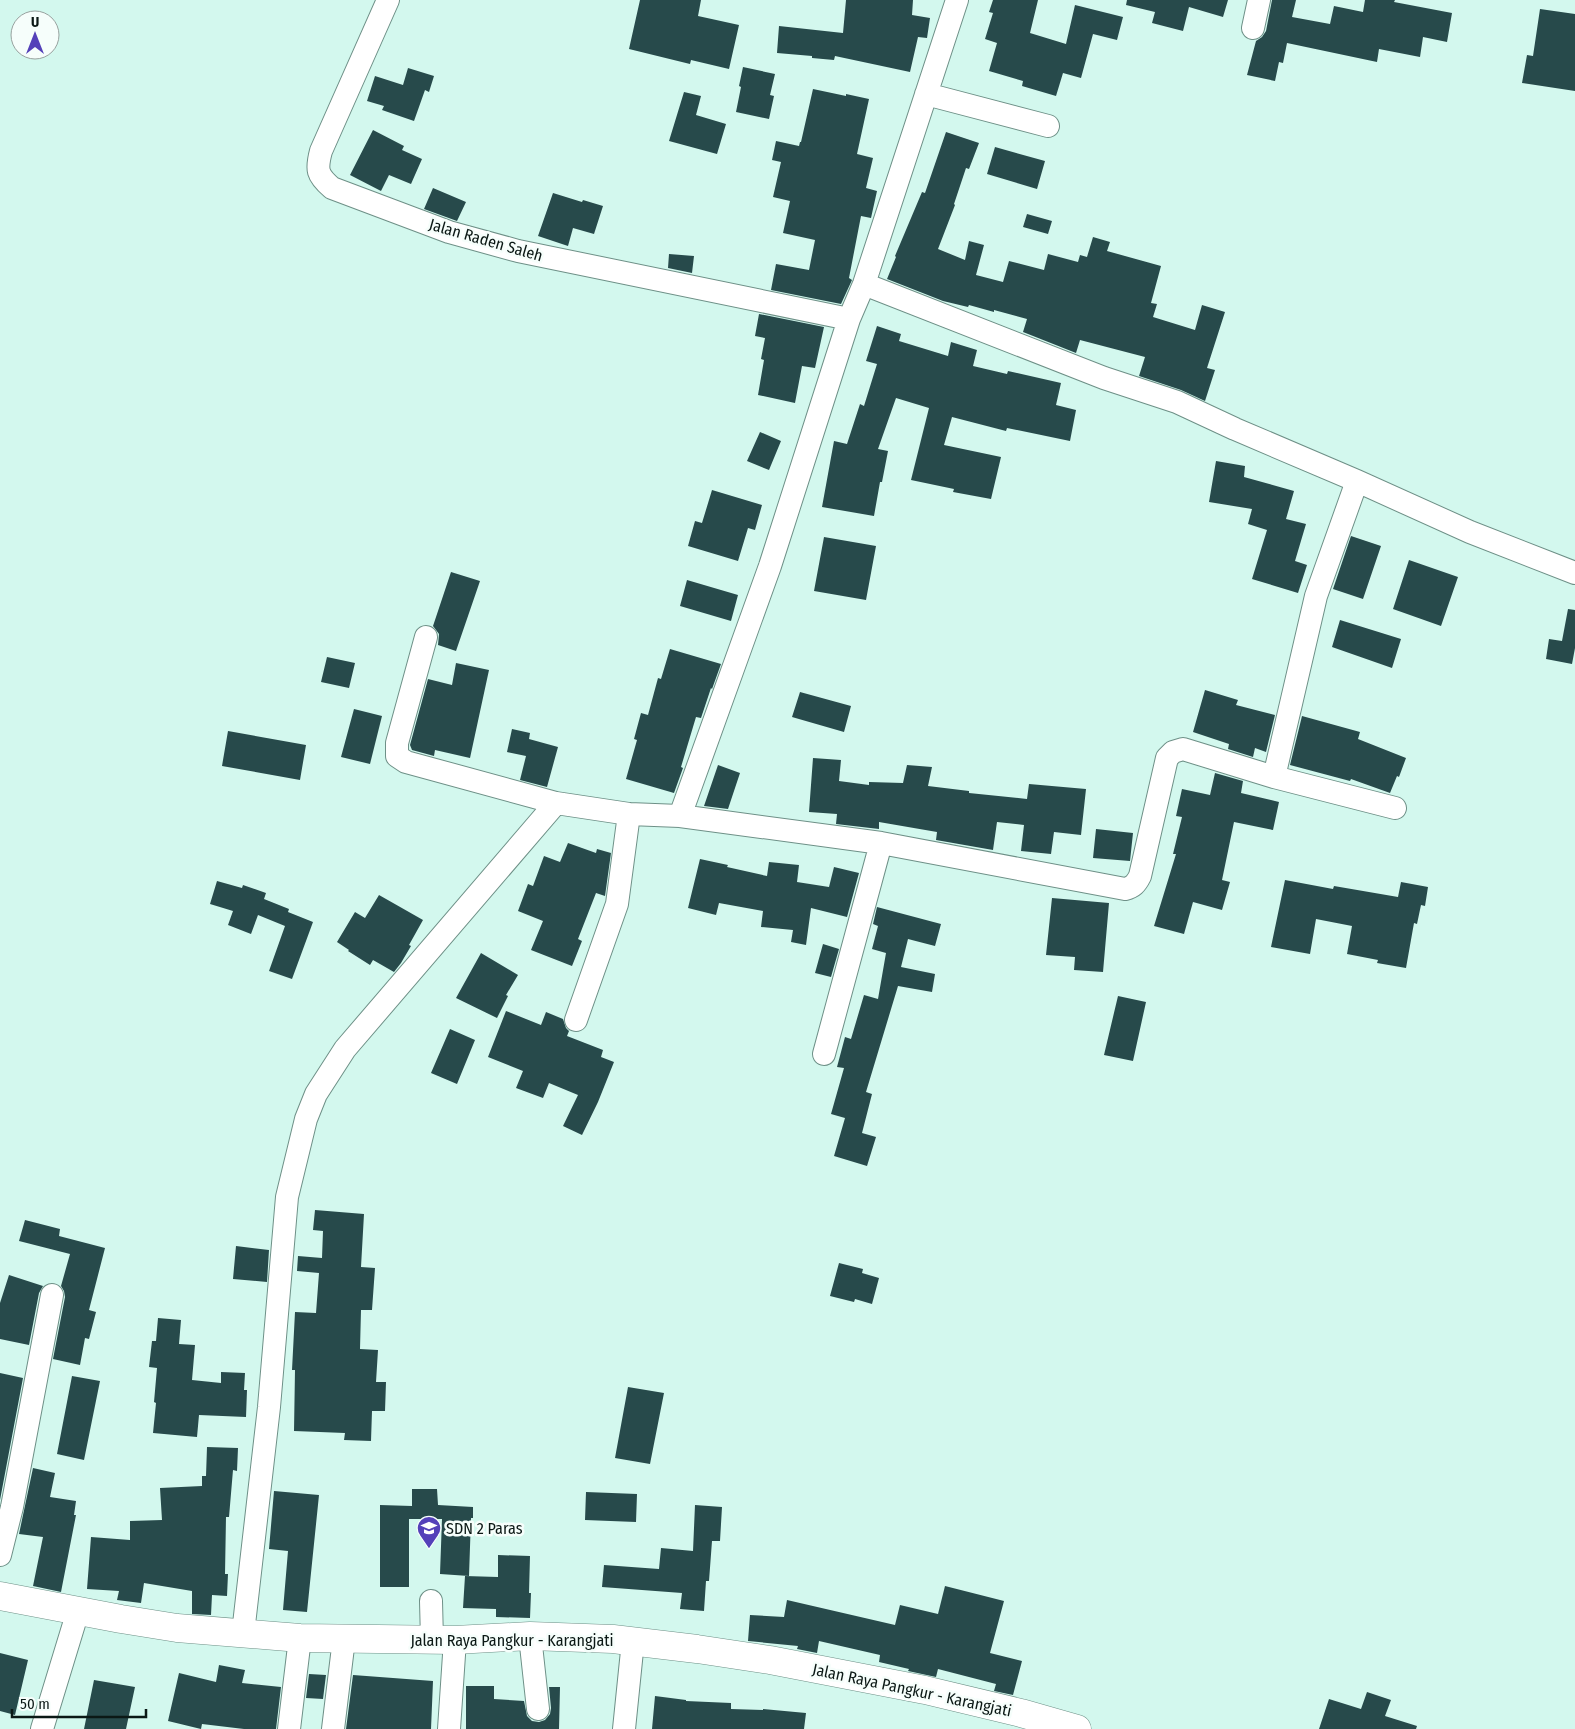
<svg xmlns="http://www.w3.org/2000/svg" width="1575" height="1729" font-family="'Fira Sans Condensed',sans-serif">
  <style>
    .building { fill: #274a4b }
    .lines { fill: none; stroke-linecap: round; stroke-linejoin: round }
    .minor-casing { stroke: #6e9087; stroke-width: 24 }
    .major-casing { stroke: #6e9087; stroke-width: 29 }
    .minor { stroke: #fff; stroke-width: 22 }
    .major { stroke: #fff; stroke-width: 28 }
    .labels { text-anchor: middle; dominant-baseline: central; stroke-width: 5; stroke-linejoin: round; paint-order: stroke }
    .street-label { font-size: 16px; fill: #0b1815; stroke: #f6fefb }
    .poi-label { font-size: 16px; fill: #0b1815; stroke: #f6fefb; text-anchor: start }
  </style>
  <rect width="100%" height="100%" fill="#d3f8ee"/>
  <path class="building" d="M640 0H701L698 16 739 25 729 69 691 60 690 64 629 49Z
    M846 0H913L912 15 930 18 927 38 918 37 910 72 835 56 834 60 812 58V56L777 53 779 26 843 33Z
    M993 0H1038L1030 33 1066 44 1075 5 1123 17 1117 40 1093 34 1081 78 1063 73 1056 96 1022 86 1023 81 989 71 997 43 985 39 993 13 989 12Z
    M1127 0H1228L1223 17 1189 7 1183 31 1152 23 1155 12 1126 5Z
    M1272 0H1296L1292 17 1330 24 1334 6 1363 12 1365 0H1395L1394 2 1452 13 1447 42 1423 37 1420 57 1379 49 1377 62 1287 43 1283 63 1279 62 1275 81 1247 75 1256 41 1262 37 1266 31Z
    M1540 9 1575 14V91L1522 83 1527 55 1533 56Z
    M743 67 775 74 770 95 774 96 769 119 736 112 741 87 739 86Z
    M408 68 434 76 429 92 425 90 414 121 382 110 384 106 367 101 375 76 403 85Z
    M813 89 846 96V94L869 99 857 154 873 158 866 188 877 191 871 218 861 216 849 278 852 280 841 304 771 290 776 264 809 270 815 240 783 233 790 201 773 197 781 162 772 160 776 141 799 146 800 142H801Z
    M684 92 701 96 696 115 726 124 717 154 669 141Z
    M373 130 404 146 402 150 422 159 411 184 389 175 381 191 350 175Z
    M946 132 979 143 969 169 966 168 954 204 955 205 938 249 965 260 969 241 984 245 976 275 1003 282 1009 261 1044 270 1048 254 1078 262 1080 255 1087 257 1093 237 1110 242 1107 251 1161 266 1151 303 1157 304 1153 317 1195 330 1202 305 1225 312 1207 368 1215 370 1205 401 1181 390 1139 376 1145 357 1080 340 1076 353 1023 332 1027 319 994 310V312L969 305 968 307 943 301 887 279 896 257 895 256 922 192 925 193Z
    M995 147 1045 161 1037 189 987 174Z
    M433 188 466 202 457 221 424 209Z
    M553 193 582 202 583 200 603 206 594 234 573 228 568 246 538 236Z
    M1027 214 1052 221 1048 234 1023 227Z
    M669 254 694 256 692 273 668 268Z
    M759 314 824 327 815 368 802 366 795 403 758 395 764 360 761 359 765 338 755 336Z
    M877 326 901 334 899 341 948 356 951 342 977 350 973 366 1007 374 1008 371 1061 383 1056 405 1076 410 1070 441 1007 428 1006 431 952 417 944 445 1001 457 991 499 953 492 954 489 911 480 929 408 896 398 878 449 888 451 882 482H880L874 516 822 507 834 441 847 444 860 404 864 406 877 364 866 361Z
    M760 432 781 441 769 470 747 461Z
    M1216 461 1245 466 1244 477 1294 491 1286 519 1306 524 1295 561 1307 565 1298 593 1252 579 1267 530 1248 524 1252 509 1209 502Z
    M712 490 762 505 755 530 748 528 738 561 688 546 695 521 702 523Z
    M1351 536 1381 546 1363 599 1333 589Z
    M824 537 876 546 866 600 814 591Z
    M1409 560 1458 577 1441 626 1393 609Z
    M451 572 480 581 456 651 438 645 439 634 433 626Z
    M687 580 738 595 731 621 680 606Z
    M1568 609 1575 610V648L1572 664 1546 659 1549 639 1562 641Z
    M1340 620 1401 639 1392 668 1332 647Z
    M670 649 721 664 712 689 711 688 701 718 696 717 681 767 683 768 674 793 626 779 637 740 634 739 641 713 648 715 658 678 661 679Z
    M327 657 355 663 349 688 321 682Z
    M456 663 489 670 470 758 435 750 434 756 412 750 410 745 428 679 452 685Z
    M1205 690 1238 700 1236 705 1275 715 1266 752 1255 748 1253 757 1228 749 1229 744 1193 732Z
    M800 692 851 706 844 732 792 717Z
    M354 709 382 716 370 764 341 757Z
    M1302 716 1360 732 1358 739 1406 758 1399 777 1397 776 1390 793 1351 779 1350 781 1290 765Z
    M512 729 530 733 529 739 558 747 547 787 520 780 526 756 507 752Z
    M228 731 306 745 300 780 222 766Z
    M813 758 841 760 839 781 869 785V782L903 783 907 765 932 767 928 786 969 791V793L1027 799 1029 784 1086 789 1081 835 1054 832 1051 854 1021 851 1024 825 997 822 993 850 936 840 937 832 879 822V829L836 824 837 814 809 812Z
    M718 765 740 773 728 809 704 806Z
    M1215 773 1243 781 1241 793 1279 802 1273 830 1234 822 1222 880 1230 882 1222 910 1193 902 1184 934 1154 926 1176 854H1173L1182 817 1176 816 1182 789 1210 795Z
    M1096 829 1133 833 1130 861 1093 858Z
    M568 843 596 853 597 849 611 853 605 896 596 893 578 939 582 941 572 966 531 950 543 921 518 911 528 884 533 886 544 856 560 862Z
    M700 859 728 865 727 867 767 876 769 862 799 865 797 882 829 887 834 867 859 873 847 917 811 908 806 945 791 942 793 930 761 927 763 911 719 903 716 915 688 908Z
    M1285 880 1333 889 1334 886 1398 897 1401 882 1428 887 1425 906 1421 905 1417 924 1414 923 1406 968 1377 963 1378 960 1347 954 1352 926 1316 919 1310 954 1271 947Z
    M217 881 242 888 243 885 266 893 264 899 289 909 288 912 313 922 292 979 269 971 285 926 258 915 251 934 228 925 233 911 210 904Z
    M379 895 423 920 409 945 411 946 401 963 394 972 373 960 370 965 348 951 349 950 337 942 355 912 365 918Z
    M1052 898 1109 903 1103 972 1074 970 1075 957 1046 955Z
    M877 907 941 924 935 946 908 939 901 967 935 974 932 992 898 986 866 1092 872 1094 862 1133 876 1137 867 1166 834 1156 845 1118 831 1114 844 1068 837 1067 845 1037 851 1039 864 995 878 999 886 953 872 949 878 926 873 924Z
    M823 944 839 949 831 977 815 973Z
    M481 953 518 975 506 995 508 996 497 1018 456 998Z
    M1118 996 1146 1002 1133 1061 1104 1055Z
    M506 1011 541 1025 546 1012 563 1019 566 1028 569 1031 567 1036 603 1050 601 1057 614 1062 598 1102 582 1135 563 1126 578 1095 549 1083 543 1098 516 1088 523 1071 488 1057Z
    M450 1029 475 1040 457 1084 431 1073Z
    M315 1210 364 1214 361 1267 375 1268 372 1310H361L360 1349 378 1350 376 1382H386L385 1411H372L371 1441 344 1440 345 1433 294 1431 295 1370H292L295 1312 316 1313 319 1273 297 1271 298 1256 322 1258 323 1231 313 1230Z
    M25 1220 60 1229 59 1236 105 1248 89 1310 96 1312 89 1339 85 1338 80 1365 53 1359 65 1297 64 1291 61 1286 70 1254 19 1241Z
    M236 1246 269 1250 267 1282 233 1279Z
    M839 1263 863 1269 862 1273 879 1278 872 1304 855 1299 854 1302 830 1296Z
    M9 1275 43 1286 39 1293 29 1345 0 1339V1303Z
    M158 1318 181 1320 179 1344 195 1345 192 1380 221 1383V1372L245 1373 244 1390H247L246 1417 199 1415 197 1437 153 1433 156 1403 154 1402 157 1368 149 1367 152 1341H156Z
    M0 1373 23 1378 0 1500Z
    M72 1376 100 1381 84 1460 57 1454Z
    M628 1387 664 1393 650 1464 615 1458Z
    M207 1447 238 1448 237 1471 233 1470 229 1517H226L225 1574H228L227 1596 212 1595 211 1615 192 1614V1591L144 1583 141 1603 117 1600 119 1591 87 1589 91 1537 130 1540V1521L162 1520 160 1488 202 1486V1476H206Z
    M33 1468 55 1473 50 1497 76 1501 74 1515H76L61 1592 33 1586 43 1537 19 1534Z
    M412 1489H437L438 1505 473 1507V1518H471L469 1576 440 1574 442 1519H409V1587H380V1505L412 1506Z
    M274 1491 319 1495 307 1612 283 1610 288 1551 269 1549Z
    M586 1492 637 1494 636 1522 585 1520Z
    M695 1505 722 1507 720 1541H712L709 1581H706L704 1611 680 1609 682 1593 602 1587 604 1565 659 1569 661 1548 693 1551Z
    M498 1555 530 1556 529 1593H531L530 1618 496 1617V1609L463 1608 465 1576 498 1577Z
    M945 1586 1004 1601 990 1653 1022 1661 1013 1695 994 1691 996 1684 938 1669 936 1677 908 1671 909 1669 879 1662 880 1655 819 1641 817 1653 797 1649 798 1646 748 1641 750 1615 784 1617 787 1600 895 1625 900 1605 938 1614Z
    M0 1653 28 1660 15 1715 0 1711Z
    M219 1665 245 1670 242 1683 281 1687 276 1729H244L202 1724 201 1729 168 1721 179 1673 216 1682Z
    M309 1674 326 1675 323 1699 306 1698Z
    M353 1675 433 1681 431 1729H346Z
    M94 1680 135 1687 126 1729H84Z
    M466 1686H494V1699L524 1701 527 1716 532 1721 539 1722 545 1720 550 1714 551 1708 549 1687H560L559 1729H466Z
    M1367 1692 1391 1700 1385 1716 1417 1726 1416 1729H1319L1329 1699 1361 1709Z
    M655 1696 686 1700V1701L731 1703V1709L763 1710V1709L806 1713 804 1729H652Z"/>
  <g class="lines">
    <g class="minor-casing">
      <path id="minor" d="M388 0 321 151C316 170 317 175 332 188L449 232 518 251 849 319
        M1253 28 1259 0
        M926 94 1048 126
        M864 284 1104 378 1177 402 1235 429 1357 481 1470 532 1575 573
        M426 637 397 743V756L406 762 556 803
        M1274 777 1395 808
        M680 816 881 843 1125 889C1133 887 1136 884 1140 876L1167 758 1173 752 1183 749 1274 777 1316 596 1357 481
        M576 1020 617 904 629 814
        M824 1054 881 843
        M0 1555 12 1507 52 1295
        M431 1601 432 1640
        M243 1633 269 1407 287 1197 306 1119 316 1094 345 1049 556 803 629 814 680 816 770 566 849 319 864 284 957 0
        M530 1636 538 1709
        M42 1729 78 1611
        M289 1729 300 1638
        M333 1729 344 1639
        M449 1729 455 1640
        M624 1729 633 1641"/>
    </g>
    <g class="major-casing">
      <path id="major" d="M0 1596 121 1619 177 1628 300 1638 455 1640 530 1636 613 1639 697 1649 770 1660 925 1690 1021 1713 1077 1729"/>
    </g>
    <use href="#minor" class="minor"/>
    <use href="#major" class="major"/>
  </g>
  <defs>
    <g id="school-pin" transform="scale(1.25)"><path d="M0 17L-7.5 6A9.5 9.5 0 1 1 7.5 6Z" fill="#5441b9" stroke="#f6fefb"/><path d="M0-5L7-2L0 1L-7-2ZM-4 1L0 2.5L4 1V4Q0 6-4 4Z" fill="#fff"/></g>
  </defs>
  <g fill-rule="evenodd">
    <use href="#school-pin" x="429" y="1528"/>
  </g>
  <g class="labels">
    <g class="street-label">
      <text transform="translate(486 240) rotate(16)">Jalan Raden Saleh</text>
      <text x="512" y="1640">Jalan Raya Pangkur - Karangjati</text>
      <text transform="translate(912 1690) rotate(12)">Jalan Raya Pangkur - Karangjati</text>
    </g>
    <g class="poi-label">
      <text x="446" y="1528">SDN 2 Paras</text>
    </g>
  </g>
  <g transform="translate(35 35)"><circle r="24" fill="#f6fefb" stroke="#98a29f"/>
  <path d="M0-4L9 19L0 12L-9 19Z" fill="#5441b9"/>
  <text y="-8" font-size="14" font-weight="bold" text-anchor="middle" fill="#0b1815">U</text>
  </g>
  <path d="M12 1709v8h134v-8" fill="none" stroke="#0b1815" stroke-width="2.5"/>
  <text x="20" y="1709" font-size="15" fill="#0b1815" stroke="#f6fefb" stroke-width="4" paint-order="stroke">50 m</text>
</svg>
